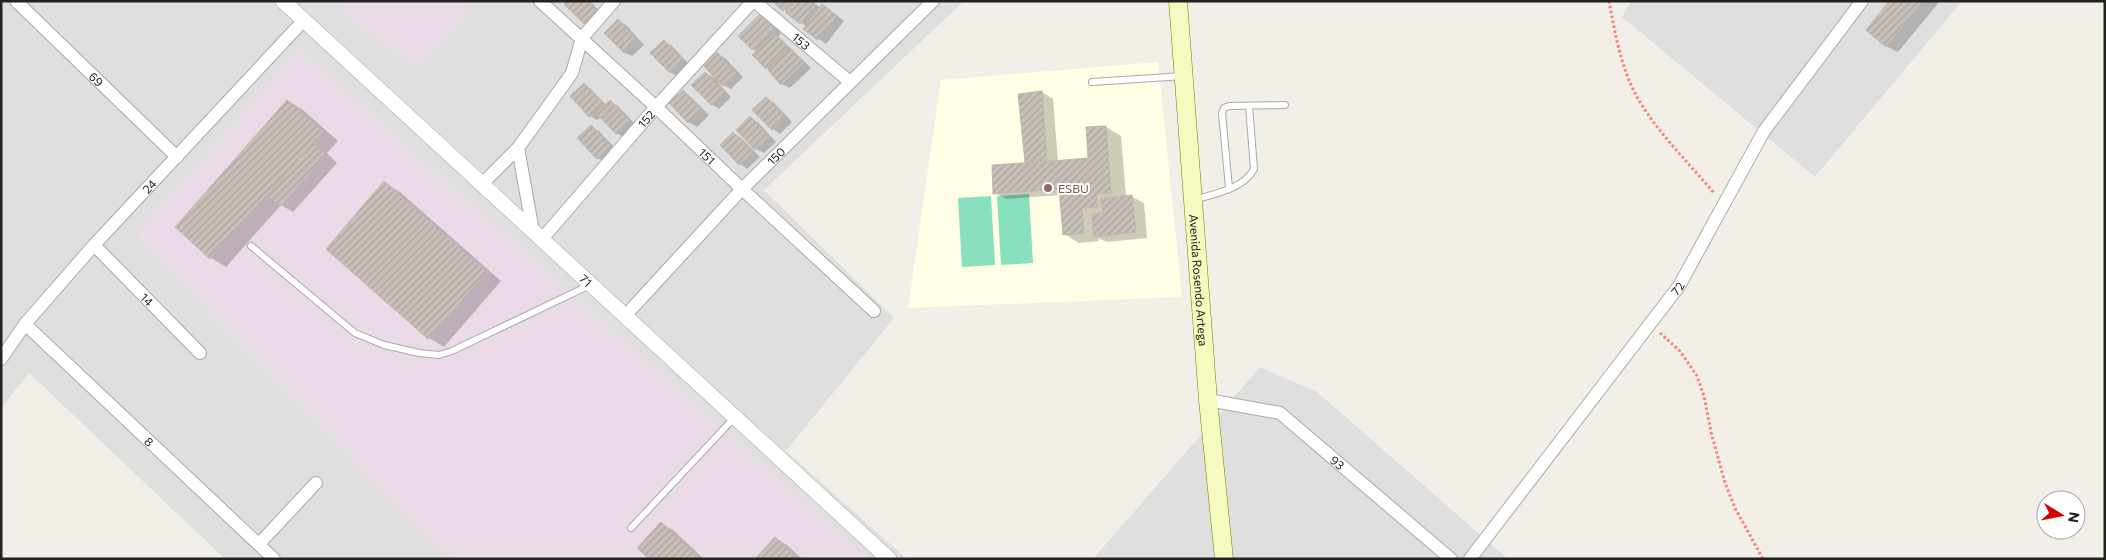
<svg xmlns="http://www.w3.org/2000/svg" width="2106" height="560" font-family="Commissioner,sans-serif">
  <style>
    .residential { fill: #e0dfdf }
    .industrial { fill: #ebdbe8 }
    .education { fill: #ffffe5 }
    .pitch { fill: #88e0be }
    .shadow { fill: #0003 }
    .building { fill: url(#building-hatch); stroke: #c4b6ab }
    .lines { fill: none; stroke-linecap: round; stroke-linejoin: round }
    .service-casing { stroke: #a9a9a9; stroke-width: 8 }
    .minor-casing { stroke: #a9a9a9; stroke-width: 14 }
    .tertiary-casing { stroke: #a9a9a9; stroke-width: 16 }
    .secondary-casing { stroke: #707d05; stroke-width: 19 }
    .path { stroke: #fa8072; stroke-width: 3; stroke-dasharray: 2.5 2.5; stroke-linecap: butt }
    .service { stroke: #fff; stroke-width: 6 }
    .minor { stroke: #fff; stroke-width: 12 }
    .tertiary { stroke: #fff; stroke-width: 15 }
    .secondary { stroke: #f7fabf; stroke-width: 18 }
    .education-dot { fill: #8d6e63; stroke: #fff; stroke-width: 2 }
    .labels { text-anchor: middle; dominant-baseline: central; stroke-width: 4; stroke-linejoin: round; paint-order: stroke }
    .street-label { font-size: 12px; fill: #222; stroke: #fff }
    .education-label { font-size: 12px; fill: #785e54; stroke: #fff; text-anchor: start }
  </style>
  <defs>
    <pattern id="building-hatch" width="6" height="6" patternUnits="userSpaceOnUse" patternTransform="scale(1.25)"><rect width="6" height="6" fill="#c7bfb8"/><path d="M-1 1l2-2M0 6l6-6M5 7l2-2" fill="none" stroke="#aba49e"/></pattern>
  </defs>
  <rect width="100%" height="100%" fill="#f2efe9"/>
  <path class="residential" d="M1 1H964L764 190 894 318 786 451 907 559H225L29 373 1 408Z
    M1632 1H1962L1815 177 1622 17Z
    M1260 367 1317 392 1508 559H1093Z"/>
  <path class="industrial" d="M332 1H474L418 67Z
    M299 52 867 559H451L137 236Z"/>
  <path class="education" d="M1158 62 1182 297 908 308 941 80Z"/>
  <path class="pitch" d="M1029 194 1033 263 1001 265 997 196Z
    M991 196 995 265 962 267 958 198Z"/>
  <path class="shadow" d="M569 1H590L604 16 592 28 584 23Z
    M774 1H812L821 8 823 6 830 10 844 21 826 44 805 29 807 27Z
    M1891 1H1940L1898 52 1886 46Z
    M760 16 768 20 781 33 778 36 811 68 790 88 782 84 767 68 757 52 753 49Z
    M618 21 626 25 644 45 632 56 624 52Z
    M664 41 672 46 690 65 678 77 670 72Z
    M717 54 725 58 743 77 731 89 717 82 731 97 719 109 711 104 705 73 718 80Z
    M584 85 591 89 606 105 610 102 618 106 636 125 624 137 616 133 601 117 597 120 590 116Z
    M683 91 690 96 709 115 697 127 689 122 671 103Z
    M1042 92 1053 99 1058 162 1090 159 1106 127 1121 136 1126 197H1132L1144 203 1147 238 1107 242 1098 238 1099 241 1079 243 1064 234 1061 195 1006 199 995 193 1026 164 1019 95Z
    M767 99 774 103 792 122 780 134 773 129Z
    M288 101 303 110 338 141 327 153 337 163 293 212 281 205 226 267 211 258 176 227Z
    M750 118 758 122 776 142 764 153 756 149Z
    M591 127 599 131 617 150 605 162 597 158Z
    M733 133 741 138 760 157 747 169 740 164Z
    M385 183 400 192 501 281 444 347 429 338Z
    M661 524 673 530 704 559H651Z
    M775 538 787 545 802 559H757Z"/>
  <path class="building" d="M567 1H588L597 11 584 24 564 4Z
    M772 1H792L783 11Z
    M794 1H812L816 5 800 24 785 12Z
    M1889 1H1923L1886 47 1866 30Z
    M822 4 837 16 818 40 803 29Z
    M760 14 774 28 752 50 738 36Z
    M618 19 637 40 624 53 604 33Z
    M774 33 788 47 766 69 752 55Z
    M664 40 683 60 670 73 650 53Z
    M790 48 804 63 781 85 768 70Z
    M717 52 736 73 722 86 703 65Z
    M705 72 724 92 711 105 691 85Z
    M584 83 603 104 589 117 570 96Z
    M683 90 702 110 688 123 669 103Z
    M1042 91 1047 161 1025 162 1018 94Z
    M766 97 785 117 772 130 752 110Z
    M287 100 323 131 210 259 175 227Z
    M610 100 629 120 616 134 596 113Z
    M750 116 769 137 755 150 736 130Z
    M591 125 610 145 597 159 577 138Z
    M1106 126 1111 193 1096 194 1097 207 1082 208 1084 233 1063 235 1059 189H1055L1053 161 1088 158 1086 127Z
    M733 132 753 152 739 165 720 145Z
    M313 143 326 155 281 206 267 196Z
    M1053 161 1055 189 993 194 992 165Z
    M384 181 487 272 428 339 326 249Z
    M1132 195 1136 232 1094 237 1092 214 1103 213 1101 199Z
    M661 522 701 559H649L637 548Z
    M775 537 799 559H755Z"/>
  <g class="lines">
    <g class="service-casing">
      <path id="service" d="M1092 82 1183 76
        M1229 188 1222 113 1224 108 1229 106 1285 105
        M1194 200C1213 194 1244 189 1254 169L1249 106
        M251 246 355 333 384 345 419 353 439 355 452 351 590 285
        M631 528 734 418"/>
    </g>
    <g class="minor-casing">
      <g id="minor">
        <path id="s1" d="M16 1 177 157"/>
        <path id="s2" d="M540 1 656 107 742 189 874 311"/>
        <path id="s3" d="M754 1 850 82"/>
        <path d="M518 148 533 231"/>
        <path d="M482 184 518 148 572 73 582 38 614 1"/>
        <path id="s4" d="M542 239 656 107 753 1"/>
        <path id="s5" d="M94 245 200 353"/>
        <path id="s6" d="M625 316 742 189 933 1"/>
        <path id="s7" d="M25 324 274 559"/>
        <path id="s8" d="M1 359 25 324 94 245 304 20"/>
        <path id="s9" d="M1208 400 1280 413 1451 559"/>
        <path d="M259 544 316 483"/>
        <path id="s10" d="M1470 559 1679 286 1764 131 1862 1"/>
      </g>
    </g>
    <g class="tertiary-casing">
      <g id="tertiary">
        <path id="s11" d="M283 1 889 559"/>
      </g>
    </g>
    <g class="secondary-casing">
      <g id="secondary">
        <path id="s12" d="M1178 1 1208 400 1224 559"/>
      </g>
    </g>
    <path class="path" d="M1609 1C1615 33 1621 68 1637 97 1657 132 1688 162 1714 193
      M1660 333 1680 351 1697 376 1704 396 1711 432 1725 483 1735 508 1763 559"/>
    <use href="#service" class="service"/>
    <use href="#minor" class="minor"/>
    <use href="#tertiary" class="tertiary"/>
    <use href="#secondary" class="secondary"/>
  </g>
  <circle class="education-dot" cx="1048" cy="188" r="5"/>
  <g class="labels">
    <g class="street-label">
      <text stroke="none"><textPath href="#s3" startOffset="62">153</textPath></text>
      <text stroke="none"><textPath href="#s1" startOffset="112">69</textPath></text>
      <text stroke="none"><textPath href="#s4" startOffset="159">152</textPath></text>
      <text stroke="none"><textPath href="#s6" startOffset="220">150</textPath></text>
      <text stroke="none"><textPath href="#s2" startOffset="228">151</textPath></text>
      <text stroke="none"><textPath href="#s8" startOffset="228">24</textPath></text>
      <text stroke="none"><textPath href="#s11" startOffset="412">71</textPath></text>
      <text stroke="none"><textPath href="#s12" startOffset="280">Avenida Rosendo Artega</textPath></text>
      <text stroke="none"><textPath href="#s10" startOffset="341">72</textPath></text>
      <text stroke="none"><textPath href="#s5" startOffset="76">14</textPath></text>
      <text stroke="none"><textPath href="#s7" startOffset="171">8</textPath></text>
      <text stroke="none"><textPath href="#s9" startOffset="149">93</textPath></text>
    </g>
    <g class="education-label">
      <text x="1058" y="188">ESBU</text>
    </g>
  </g>
  <rect width="2106" height="560" fill="none" stroke="#222222" stroke-width="5"/>
  <g transform="translate(2061 515) rotate(100)"><circle r="24" fill="#ffffff" stroke="#a7a7a7"/>
  <path d="M0-4L9 19L0 12L-9 19Z" fill="#d40000"/>
  <text y="-8" font-size="14" font-weight="bold" text-anchor="middle" fill="#222222">N</text>
  </g>
</svg>
